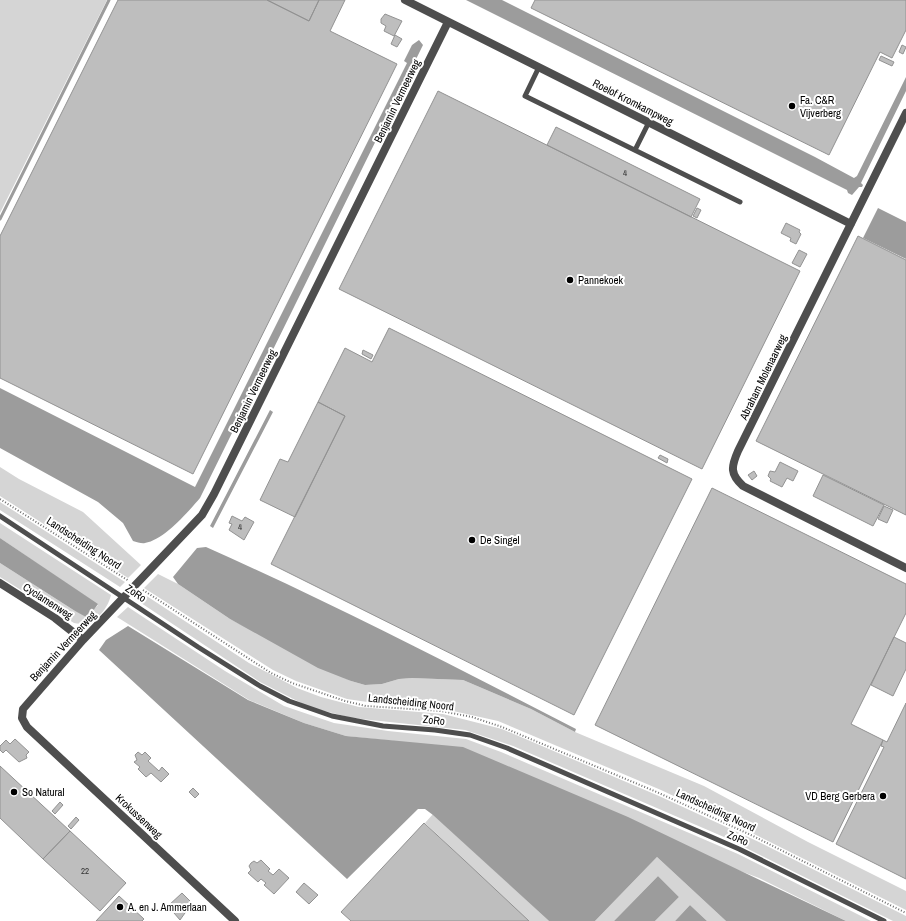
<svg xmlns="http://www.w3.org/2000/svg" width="906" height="921" font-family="'Archivo Narrow',sans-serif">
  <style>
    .green { fill: #d5d5d5 }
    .water { fill: #9c9c9c }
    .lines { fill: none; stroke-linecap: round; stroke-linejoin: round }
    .stream { stroke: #9c9c9c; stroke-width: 3 }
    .building { fill: #bebebe; stroke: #929292 }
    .path { stroke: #707070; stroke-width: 2; stroke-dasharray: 1 2; stroke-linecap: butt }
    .service { stroke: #4e4e4e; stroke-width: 5 }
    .minor { stroke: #4e4e4e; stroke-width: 8 }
    .poi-dot { fill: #000; stroke: #fff; stroke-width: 1.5 }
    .labels { text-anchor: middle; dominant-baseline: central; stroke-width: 4; stroke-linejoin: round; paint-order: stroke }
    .number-label { font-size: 9px; fill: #303030 }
    .poi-label { font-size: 11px; fill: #000; stroke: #fff; text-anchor: start }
    .street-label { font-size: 11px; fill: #000; stroke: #fff }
  </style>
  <rect width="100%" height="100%" fill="#fff"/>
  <path class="green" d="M0 0H107L0 213Z
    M0 467 19 479 83 512 141 565 128 578 0 496Z
    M0 502 125 582 120 587 0 510Z
    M0 523 111 595C107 612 92 627 74 623L0 577V563L75 611 87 616 98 605 0 538Z
    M158 574 178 584 230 619 351 681 365 685 382 684 399 679 412 678 463 680 531 709 575 732 704 786 808 842 906 891V910L754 834 661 790 498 721 444 709 388 705 347 699 296 681 273 670 144 588Z
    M142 593 249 663 297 688 321 697 359 707 443 714 502 729 659 796 759 842 906 916V921H893L724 837 513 746 465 730 352 718 309 707 260 682 135 599Z
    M128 607 225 671 284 706 334 723 388 731 466 739 501 752 738 854 871 921H846L759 878 394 741 346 736 304 723 249 700 117 617Z
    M433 814 549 921H528L425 823Z
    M657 857 726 921H707L690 905 675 921H655L679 897 658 876 614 921H595Z"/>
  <path class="water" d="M466 0H502L815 157 854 178 857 176 906 77V91L861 183 863 185 862 187H859L852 195 848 193 847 190Z
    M419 40 423 45 200 498C188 512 164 540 145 543 142 544 137 542 133 541L123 523 98 502 0 448V388L195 487 407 63 404 61 412 45Z
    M878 208 906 222V259L863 238Z
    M270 410 273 412 213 528 210 526Z
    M0 538 98 604 93 611 94 613 88 618 75 611 0 563Z
    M206 547C332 603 454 666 576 729L575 732 531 709 463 680 412 678 399 679 382 684 365 685 351 681 318 668 230 619 178 584 173 577 197 548Z
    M128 626 248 700 304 723 346 736 463 747 628 817 846 921H726L657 857 595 921H549L433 815 425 809H418L347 879 99 650 106 640Z
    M658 876 679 897 655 921H614Z
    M690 905 707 921H675Z"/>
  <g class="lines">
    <path class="stream" d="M0 219 109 0"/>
  </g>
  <path class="building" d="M118 0H267L309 21 319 0H345L330 31 397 64 193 474 0 378V236Z
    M267 0H319L309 21Z
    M535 0H906V30L892 58 880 52 829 155 531 8Z
    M385 14 402 21 394 36 384 31 386 26 381 23V19Z
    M395 35 402 39 397 47 391 44Z
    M902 45 906 47 903 54 899 52Z
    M881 56 894 62 892 66 879 60Z
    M438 91 800 271 702 469 339 289Z
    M556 127 700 199 691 217 547 145Z
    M697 208 701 210 697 218 693 216Z
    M786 223 800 230 799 232 801 234 796 244 790 241 791 238 781 233Z
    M858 236 906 260V515L756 441Z
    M799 250 807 254 800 267 792 263Z
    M389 328 692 479 574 715 271 564 345 416 318 402 345 348 372 362Z
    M363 350 373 355 371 359 362 354Z
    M318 402 345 416 295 517 260 500 280 459 288 462Z
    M660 455 668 459 667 463 658 458Z
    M780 462 798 471 793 481 787 478 782 487 770 481 771 479 768 476 770 471 775 472Z
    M754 471 757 476 752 480 748 475Z
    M823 475 884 505 873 526 813 496Z
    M712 488 906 584V613L851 724 883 740 833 842 595 725Z
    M884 506 893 510 887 523 878 519Z
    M232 516 242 521 245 517 254 522 244 540 229 530 232 524 229 523Z
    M894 637 906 643V669L893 696 871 685Z
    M906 703V879L836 844 884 747 881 746 883 740 887 742Z
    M15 739 29 752 26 755 27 758 19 762 6 750 3 753 0 750V746L6 740 10 744Z
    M138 752 142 755 145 752 151 758 148 761 159 771 162 767 169 774 161 782 151 773 146 777 138 769 140 767 134 762 137 760 135 755Z
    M0 766 70 831 43 859 0 818Z
    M193 788 199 794 195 798 189 792Z
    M60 802 63 805 55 814 52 811Z
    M76 817 79 820 71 829 68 826Z
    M424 823 464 860 529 921H351L341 912Z
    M70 831 126 883 100 911 43 859Z
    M261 860 270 869 268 871 273 875 279 869 289 878 274 894 264 885 266 883 261 879 258 882 248 873 251 870 249 866 251 863 254 861 257 863Z
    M304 883 318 895 309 904 296 892Z
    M182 893 192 903 180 920 168 906Z
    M119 896 144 919 142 921H96Z"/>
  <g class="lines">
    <path class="path" d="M0 499 129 581
      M143 590 271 673 292 683 345 701 366 706 441 711 472 717 502 727 659 793 753 836 906 913"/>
    <path class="service" d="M539 67 525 96 740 202
      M635 150 649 122
      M0 516 198 647 260 686 289 701 332 716 383 726 435 730 470 735 507 748 739 849 884 921"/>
    <path class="minor" d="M405 0 851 224
      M906 113 738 451C731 467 730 474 743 486L906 568
      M0 583 55 618 83 640
      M235 921 27 727 22 718 23 709 83 640 202 515 214 494 448 22"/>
  </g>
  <g class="poi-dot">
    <circle cx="792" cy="106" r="4"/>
    <circle cx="570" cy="280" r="4"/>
    <circle cx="472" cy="540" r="4"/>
    <circle cx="14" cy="792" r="4"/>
    <circle cx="883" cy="796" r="4"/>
    <circle cx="120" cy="907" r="4"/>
  </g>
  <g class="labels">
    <g class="number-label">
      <text x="625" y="173">4</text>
      <text x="240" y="527">4</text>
      <text x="85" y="871">22</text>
    </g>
    <g class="poi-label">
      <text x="800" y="100">Fa. C&amp;R<tspan x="800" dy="13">Vijverberg</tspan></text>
      <text x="578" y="280">Pannekoek</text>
      <text x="480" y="540">De Singel</text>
      <text x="22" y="792">So Natural</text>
      <text x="875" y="796" text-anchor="end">VD Berg Gerbera</text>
      <text x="128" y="907">A. en J. Ammerlaan</text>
    </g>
    <g class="street-label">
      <text transform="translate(397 101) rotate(-64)">Benjamin Vermeerweg</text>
      <text transform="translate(633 102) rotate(27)">Roelof Kromkampweg</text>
      <text transform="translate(763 377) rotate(-64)">Abraham Molenaarweg</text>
      <text transform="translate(253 391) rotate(-64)">Benjamin Vermeerweg</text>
      <text transform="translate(84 543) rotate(33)">Landscheiding Noord</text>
      <text transform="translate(136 593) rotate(34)">ZoRo</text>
      <text transform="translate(48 601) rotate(33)">Cyclamenweg</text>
      <text transform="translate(63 646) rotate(-47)">Benjamin Vermeerweg</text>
      <text transform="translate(411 702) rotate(6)">Landscheiding Noord</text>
      <text transform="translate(434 720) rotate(6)">ZoRo</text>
      <text transform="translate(716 810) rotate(25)">Landscheiding Noord</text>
      <text transform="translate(139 816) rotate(43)">Krokussenweg</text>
      <text transform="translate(738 838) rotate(24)">ZoRo</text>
    </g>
  </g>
</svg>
